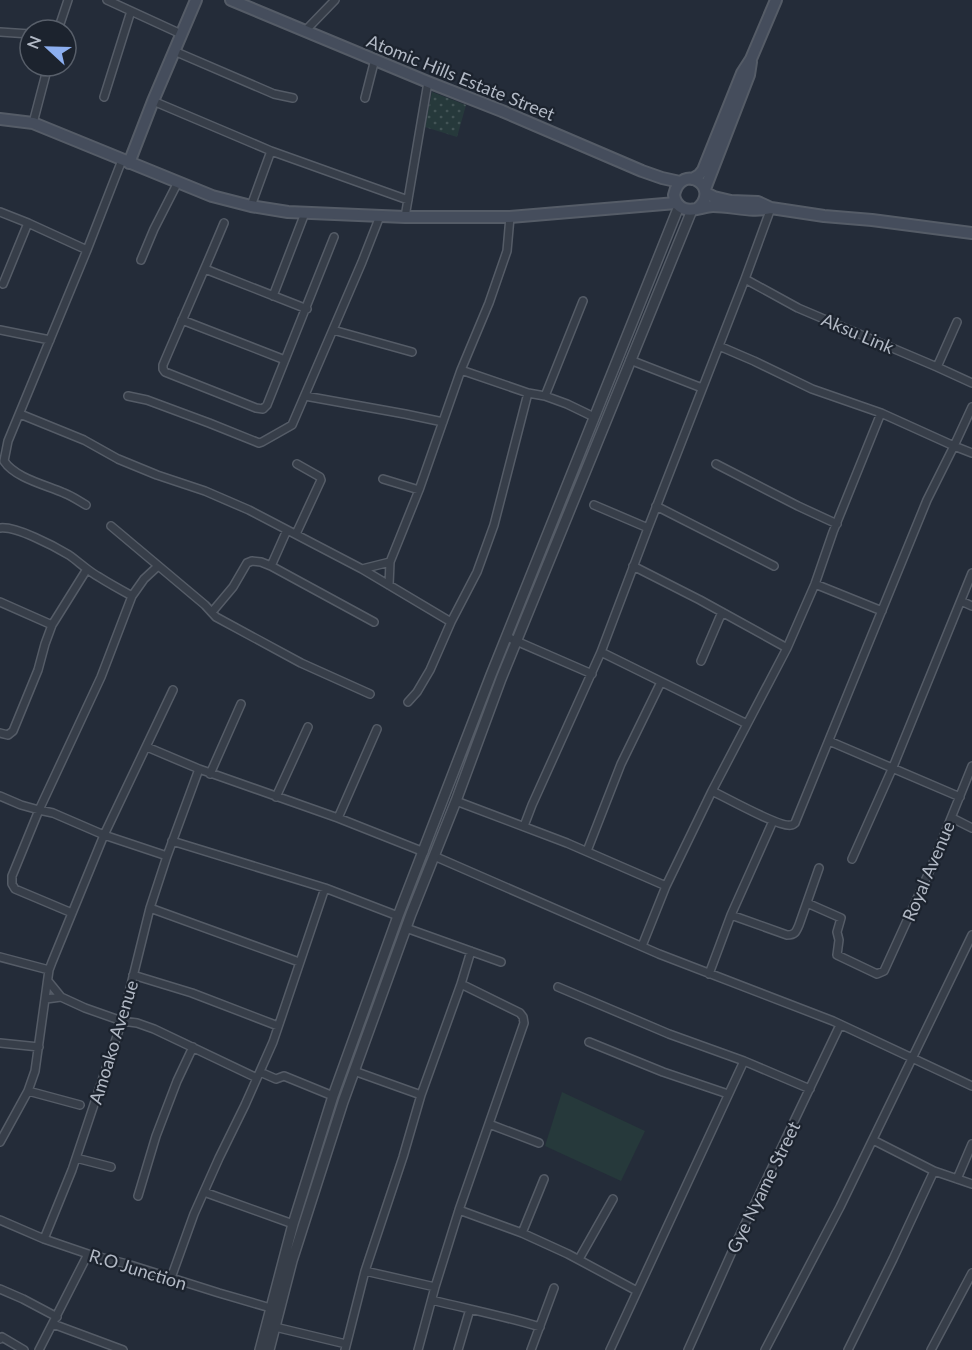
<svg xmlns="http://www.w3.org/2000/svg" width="972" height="1350" font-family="Lato,sans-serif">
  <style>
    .green { fill: #26393b }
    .park { fill: url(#park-dots) }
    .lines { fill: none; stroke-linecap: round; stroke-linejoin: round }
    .minor-casing { stroke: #555c67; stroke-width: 10 }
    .tertiary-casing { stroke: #555c67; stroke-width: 12 }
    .secondary-casing { stroke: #555c67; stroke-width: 14 }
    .minor { stroke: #373e49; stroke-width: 7 }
    .tertiary { stroke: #373e49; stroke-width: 9 }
    .secondary { stroke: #454d5c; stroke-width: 10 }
    .labels { text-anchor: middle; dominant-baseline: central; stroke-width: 4.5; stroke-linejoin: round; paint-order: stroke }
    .street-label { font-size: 18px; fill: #b2b9c5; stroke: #1c232e }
  </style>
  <defs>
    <pattern id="park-dots" width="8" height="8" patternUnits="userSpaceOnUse" patternTransform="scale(1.5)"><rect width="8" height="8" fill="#26393b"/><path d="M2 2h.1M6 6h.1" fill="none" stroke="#435456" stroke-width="1.8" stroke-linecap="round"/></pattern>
  </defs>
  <rect width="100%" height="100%" fill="#242c39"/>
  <path class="green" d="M562 1092 645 1131 621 1181 545 1146Z"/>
  <path class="park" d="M432 92 466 105 457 137 425 127Z"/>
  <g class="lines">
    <g class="minor-casing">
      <path id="minor" d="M107 0 181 34
        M58 30 68 0
        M306 30 335 0
        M0 32 30 34
        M174 51 274 94 293 98
        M104 97 131 11
        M365 98 375 59
        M153 101 271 151 408 200
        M33 123 48 66
        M251 206 271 151
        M0 212 28 223 87 250
        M405 217 428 82
        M224 223C204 271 183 318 163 365V369L165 372 256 408 263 409 267 405 334 237
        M141 260 154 229 178 182
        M205 269 307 309
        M745 279 798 308 937 367 972 383
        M3 284 28 223
        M273 296 305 213
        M182 320 285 360
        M0 330 50 340
        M333 330 412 352
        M719 346 754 361 812 389 881 413 954 446 972 453
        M630 360 702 388
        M937 367 957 322
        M461 370 528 393 545 396 567 404 594 417
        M128 396 147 400 209 423 259 443 262 442 292 425 362 262 380 216
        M305 396 405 414 443 422
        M545 396 583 301
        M20 414 84 440 118 459 157 475 205 491 249 510 362 569 451 622
        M716 464 798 506 837 524
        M383 479 419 490
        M86 505C79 501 72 496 64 493 46 485 15 478 4 461L8 441 87 250 122 160
        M594 505 648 528
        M656 506 774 566
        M111 526 205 605 216 617 301 663 370 694
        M0 528C16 526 54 546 69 555 79 562 88 571 99 577 110 584 121 590 132 596
        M296 534 321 480 320 477 297 464
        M158 566 144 579 132 596 101 677 39 810 53 813 104 835 167 856
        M271 566 287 530
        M633 566 700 600 787 648
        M362 569 390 562 419 490 461 370 489 303 507 251 510 217
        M815 584 882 611
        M389 585 390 562
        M961 601 972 606
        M0 602 52 625
        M212 612 233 587 247 563 252 561 261 562 271 566 374 622
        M507 637 592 674
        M601 652 747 724
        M701 661 722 612
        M408 702 417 692 430 670 451 622 477 572 494 525 528 393
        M0 733 8 735 13 731 38 670 45 644 52 625 87 569
        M829 741 960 797
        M147 747 199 769
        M210 774 241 704
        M712 791C725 797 780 828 791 825 793 825 794 824 795 823L927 500 954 446 972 407
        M0 796 21 805 39 810 12 876V884L15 889 72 913
        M276 797 308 727
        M456 801 567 843 666 886
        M338 818 377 729
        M952 818 972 828
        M524 826 532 805 601 652 648 528 745 279 771 208
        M172 841 325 888 398 916
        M587 851 621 764 661 682
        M434 856 659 954 833 1021 972 1086
        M852 859 893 767 972 573
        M807 903 841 918 837 932 839 940 837 955 877 974 884 971 930 870 972 766
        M150 908 299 962
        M731 915 787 935C795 935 796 932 799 925L819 868
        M406 928 501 962
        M642 946 666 886 712 791 787 648 815 584 833 532 881 413
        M0 957 49 970
        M709 974 731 915 773 821
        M133 975 192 993 278 1026
        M48 981 61 997
        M558 987 669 1034 744 1061 810 1089
        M46 999 61 997 85 1008 122 1021 137 1023 154 1029 257 1078
        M589 1042 663 1072 728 1094
        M0 1043 39 1047
        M354 1071 421 1095
        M260 1072 276 1079 284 1076 333 1096
        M28 1091 80 1105
        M489 1124 539 1143
        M873 1140 934 1171
        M0 1142 28 1091 35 1071 49 970 52 962 104 835 173 690
        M76 1158 111 1167
        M957 1179 972 1144
        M204 1192 293 1224
        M138 1196 156 1136 177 1081 193 1047
        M459 1210 522 1233 568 1254 637 1291
        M0 1220 44 1239 88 1254 127 1264 219 1293 274 1309
        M522 1233 544 1179
        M44 1239 72 1170 122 1021 150 908 167 856 199 769 338 818 424 852
        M579 1259 613 1199
        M365 1271 435 1287
        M171 1278 194 1214 219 1158 245 1105 273 1042 325 888
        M0 1289 23 1299 57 1317
        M432 1300C468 1309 504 1316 540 1327
        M53 1324 123 1350
        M275 1327 346 1344
        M0 1339 2 1337 24 1350
        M39 1350 88 1254
        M345 1350 365 1271 403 1157 421 1095 461 984 471 951
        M418 1350 435 1287 459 1210 524 1023 523 1017 520 1013 461 984
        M458 1350 470 1309
        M531 1350 554 1288
        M610 1350 744 1061
        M688 1350 735 1245 840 1025
        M765 1350 840 1207 972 935
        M848 1350 893 1259 934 1171 972 1184
        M931 1350 972 1273"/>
    </g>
    <g class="tertiary-casing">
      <path id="tertiary" d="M260 1350 293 1224 333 1096 398 916 491 675 679 206
        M269 1350 292 1261 343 1102 411 914 456 801 501 679 692 210"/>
    </g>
    <g class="secondary-casing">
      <path id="secondary" d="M231 0 428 82 502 111 642 171 662 178 680 182
        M0 119 33 123 212 196 251 206 288 212 405 217H510L676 203
        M129 163 153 101 196 0
        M692 179 699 175 703 170 742 73 751 59 776 0
        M705 189 749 75 751 62
        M706 193 714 197 731 201 758 202 771 208 824 216 872 220 972 233
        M697 209C723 187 681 161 674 195 675 201 678 207 685 209 694 212 704 206 713 206 733 206 752 213 771 208"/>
    </g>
    <use href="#minor" class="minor"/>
    <use href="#tertiary" class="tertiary"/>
    <use href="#secondary" class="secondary"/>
  </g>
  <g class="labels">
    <g class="street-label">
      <text transform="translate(461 77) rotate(22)">Atomic Hills Estate Street</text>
      <text transform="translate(858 333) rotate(23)">Aksu Link</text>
      <text transform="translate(928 871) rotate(-67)">Royal Avenue</text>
      <text transform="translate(113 1042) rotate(-73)">Amoako Avenue</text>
      <text transform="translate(763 1187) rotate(-64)">Gye Nyame Street</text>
      <text transform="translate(138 1269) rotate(17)">R.O Junction</text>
    </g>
  </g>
  <g transform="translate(48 48) rotate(292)"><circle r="28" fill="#1c232e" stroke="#585f6a" stroke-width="1.5"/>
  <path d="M0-4.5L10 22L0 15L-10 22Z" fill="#8caff0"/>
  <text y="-9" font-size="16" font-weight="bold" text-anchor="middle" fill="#b2b9c5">N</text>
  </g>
</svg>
